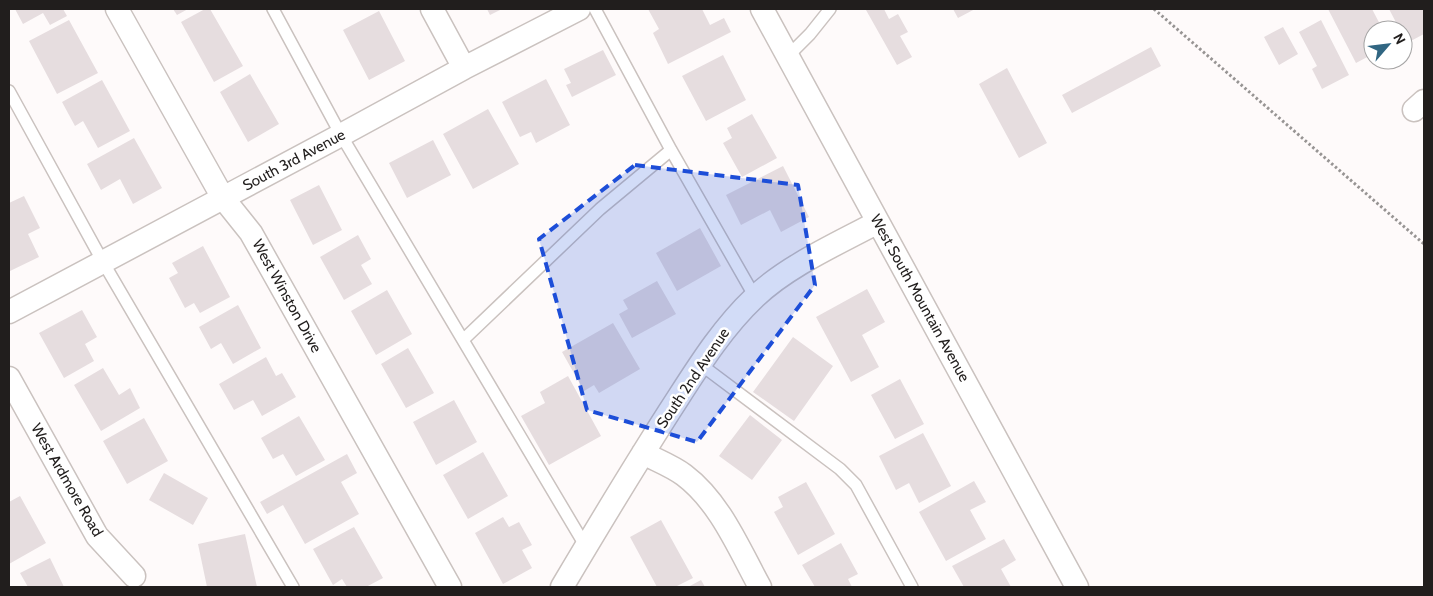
<svg xmlns="http://www.w3.org/2000/svg" width="1433" height="596" font-family="Cabin,sans-serif">
  <style>
    .building { fill: #e6dddf }
    .lines { fill: none; stroke-linecap: round; stroke-linejoin: round }
    .service-casing { stroke: #cac2bf; stroke-width: 14 }
    .minor-casing { stroke: #cac2bf; stroke-width: 25 }
    .path { stroke: #979493; stroke-width: 3; stroke-dasharray: 2.5 2.5; stroke-linecap: butt }
    .service { stroke: #fff; stroke-width: 11 }
    .minor { stroke: #fff; stroke-width: 22 }
    .marked { fill: #1d4ed8; fill-opacity: 0.2; stroke: #1d4ed8; stroke-width: 4; stroke-dasharray: 10 6; stroke-linejoin: round }
    .labels { text-anchor: middle; dominant-baseline: central; stroke-width: 5; stroke-linejoin: round; paint-order: stroke }
    .street-label { font-size: 15px; fill: #211e1d; stroke: #fff }
  </style>
  <rect width="100%" height="100%" fill="#fefafa"/>
  <path class="building" d="M15 9H63L67 16 50 25 43 13 23 24Z
    M173 9H188L177 15Z
    M205 9H210L243 66 214 82 181 22Z
    M487 9H502L490 15Z
    M648 9H702L710 25 724 18 731 32 668 64 653 33 659 29Z
    M868 9H884L889 19 898 14 908 32 900 36 912 57 897 65 866 10Z
    M953 9H975L958 18Z
    M1328 9H1372L1383 30H1373V54L1356 63Z
    M1389 9H1424V34L1407 43 1403 36V30H1400Z
    M379 11 405 61 369 80 343 30Z
    M69 20 98 73 57 94 29 41Z
    M1321 20 1349 75 1322 89 1312 69 1317 66 1299 32Z
    M1283 27 1298 54 1279 65 1264 37Z
    M1151 47 1161 66 1072 113 1062 95Z
    M603 50 616 75 572 97 566 85 571 83 564 69Z
    M723 55 746 100 706 121 682 76Z
    M1007 68 1047 143 1019 158 979 84Z
    M250 74 279 124 248 142 220 92Z
    M546 79 570 125 536 143 531 132 520 137 502 102Z
    M102 80 130 131 98 148 83 121 75 126 62 102Z
    M488 109 519 164 473 189 443 134Z
    M752 114 777 158 742 177 723 143 732 138 727 128Z
    M134 138 162 188 133 204 120 179 101 190 87 164Z
    M433 140 451 175 407 198 389 163Z
    M783 166 809 217 781 232 770 210 741 225 726 195Z
    M319 185 342 230 313 245 290 200Z
    M24 196 40 228 28 234 39 257 10 271 9 268V203Z
    M700 228 721 266 677 291 656 253Z
    M358 235 371 259 361 265 372 284 344 300 320 257Z
    M203 246 230 297 200 313 194 303 185 308 169 278 178 273 172 263Z
    M657 281 676 314 632 338 619 314 628 309 623 300Z
    M867 289 885 322 862 335 879 367 851 382 816 317Z
    M387 290 412 334 376 355 351 311Z
    M238 305 261 348 233 364 221 343 211 349 199 327Z
    M82 310 97 337 85 344 94 361 64 378 39 333Z
    M613 323 640 369 599 393 594 385 584 391 562 352Z
    M793 337 833 366 794 421 753 392Z
    M408 348 434 393 406 408 381 364Z
    M266 357 276 376 282 373 296 397 262 416 253 400 234 410 219 384Z
    M103 368 119 395 130 388 140 408 101 431 74 385Z
    M568 376 601 436 549 465 521 416 545 403 540 392Z
    M900 379 924 424 895 439 871 395Z
    M454 400 477 442 436 465 413 422Z
    M750 415 782 440 752 480 719 456Z
    M299 416 325 460 296 476 283 454 273 459 261 438Z
    M144 418 168 461 127 484 103 441Z
    M923 433 951 486 919 503 909 483 896 490 879 456Z
    M483 452 508 496 468 519 443 475Z
    M347 454 357 473 341 482 359 514 305 544 283 505 267 514 260 502Z
    M164 473 208 498 193 525 149 500Z
    M974 481 986 502 970 510 986 539 946 561 919 512Z
    M806 482 835 534 798 555 774 512 783 507 778 497Z
    M20 496 46 543 9 564V502Z
    M503 517 509 527 519 522 532 545 522 550 532 568 503 584 475 533Z
    M661 520 693 578 675 587H657L630 537Z
    M354 527 383 578 366 587H347L342 579 333 585 313 549Z
    M245 534 257 587H207L198 544Z
    M1004 539 1016 560 1001 569 1011 587H964L952 566Z
    M841 543 858 574 848 579 852 587H815L802 565Z
    M50 558 64 587H28L20 573Z
    M701 580 705 587H688Z"/>
  <g class="lines">
    <g class="service-casing">
      <path id="service" d="M273 9 341 135 586 547
        M595 9 671 150 755 297
        M788 56 810 34 830 9
        M9 91 103 262 293 587
        M463 340 600 209 671 150
        M700 364 840 469 856 485 912 587"/>
    </g>
    <g class="minor-casing">
      <path id="minor" d="M117 9 223 198 251 233 450 587
        M432 9 464 68
        M762 9 1077 587
        M1414 110 1424 101
        M9 312 341 135 464 68 579 9
        M9 378 97 536 134 576
        M643 453C656 460 672 466 684 475 720 502 739 549 760 587
        M562 587C597 528 632 470 669 412 695 372 720 330 755 297 787 266 839 243 878 222"/>
    </g>
    <path class="path" d="M1154 9 1424 244"/>
    <use href="#service" class="service"/>
    <use href="#minor" class="minor"/>
  </g>
  <path class="marked" d="M635 165 798 185 815 285 697 442 587 410 539 239Z"/>
  <g class="labels">
    <g class="street-label">
      <text transform="translate(294 160) rotate(-28)">South 3rd Avenue</text>
      <text transform="translate(287 296) rotate(61)">West Winston Drive</text>
      <text transform="translate(920 298) rotate(61)">West South Mountain Avenue</text>
      <text transform="translate(693 378) rotate(-56)">South 2nd Avenue</text>
      <text transform="translate(67 480) rotate(60)">West Ardmore Road</text>
    </g>
  </g>
  <rect width="1433" height="596" fill="none" stroke="#211e1d" stroke-width="20"/>
  <g transform="translate(1388 45) rotate(62)"><circle r="24" fill="#ffffff" stroke="#a6a5a5"/>
  <path d="M0-4L9 19L0 12L-9 19Z" fill="#316682"/>
  <text y="-8" font-size="14" font-weight="bold" text-anchor="middle" fill="#211e1d">N</text>
  </g>
</svg>
